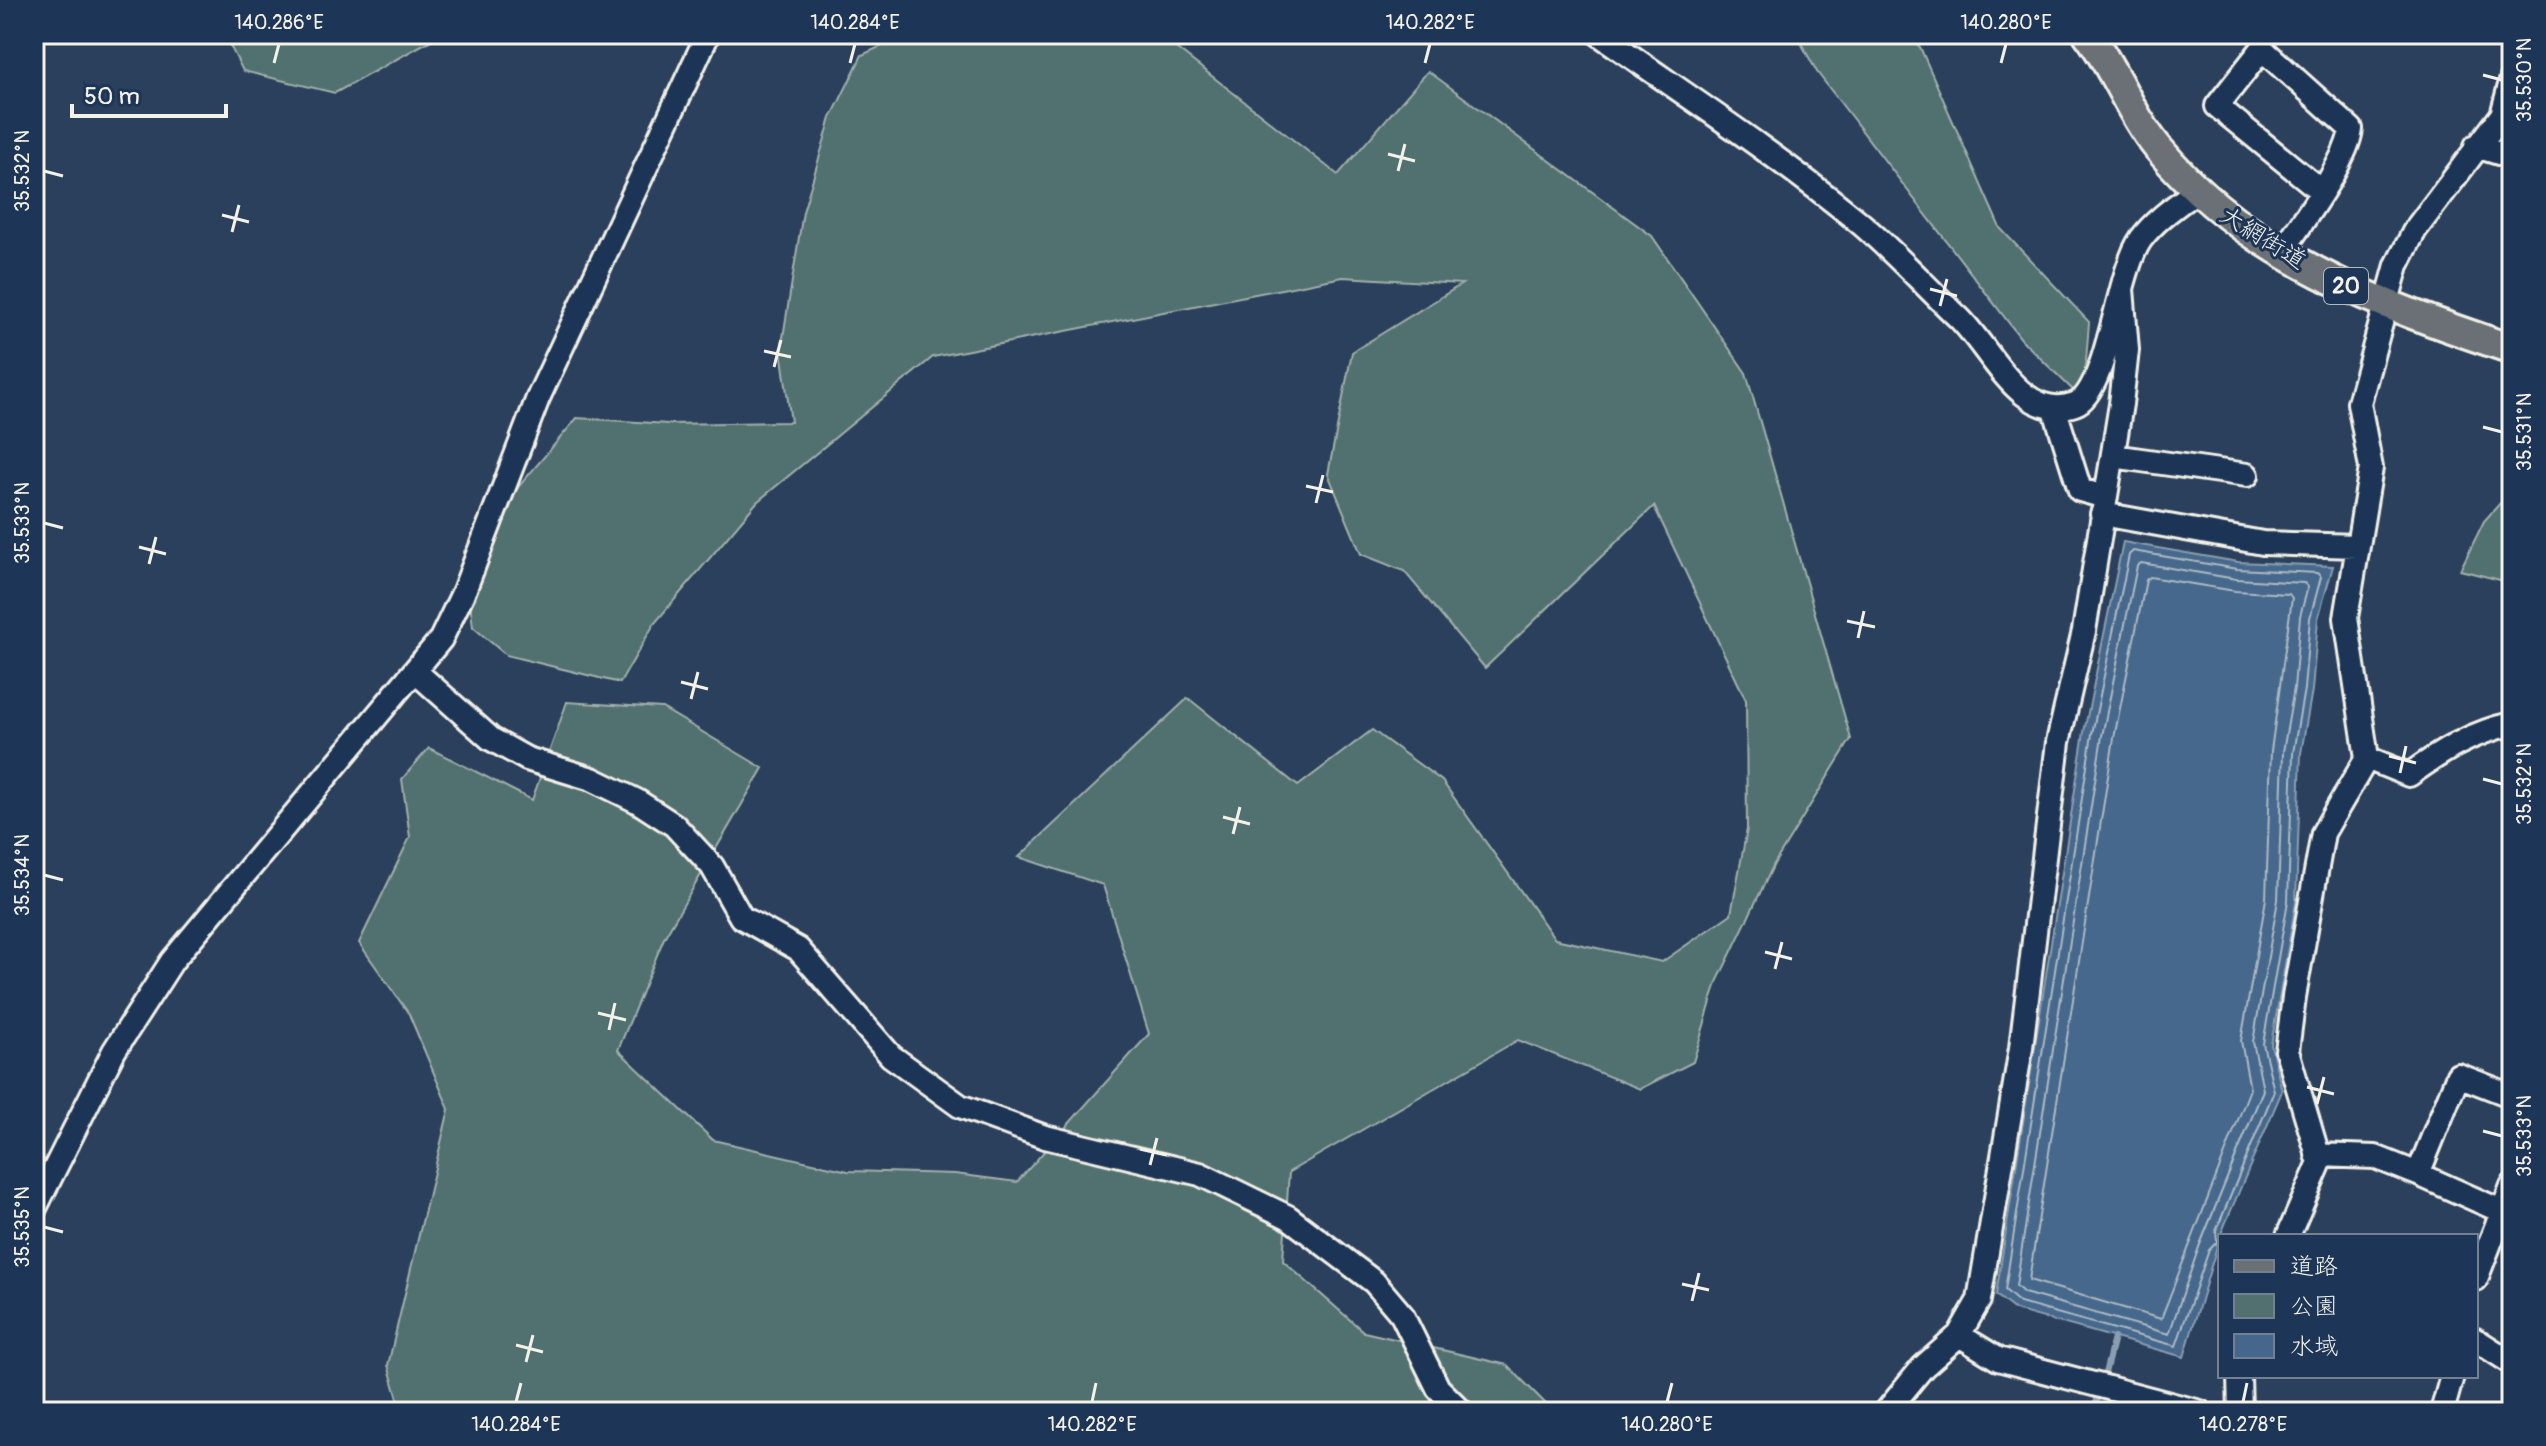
<svg xmlns="http://www.w3.org/2000/svg" width="2546" height="1446" font-family="Pangolin,'Klee One',sans-serif">
  <style>
    .green { fill: #51706f; stroke: #a2b0ac; stroke-width: 2 }
    .water { fill: #45678c; stroke: #8b9eb1; stroke-width: 2 }
    .lines { fill: none; stroke-linecap: round; stroke-linejoin: round }
    .shore { stroke: #aebac3; stroke-width: 2 }
    .stream { stroke: #8b9eb1; stroke-width: 6 }
    .minor-casing { stroke: #f4f1e8; stroke-width: 28 }
    .major-casing { stroke: #f4f1e8; stroke-width: 34 }
    .minor { stroke: #1d3557; stroke-width: 22 }
    .major { stroke: #6a7074; stroke-width: 28 }
    .ticks { fill: none; stroke: #f4f1e8; stroke-width: 3 }
    .labels { text-anchor: middle; dominant-baseline: central; stroke-width: 6; stroke-linejoin: round; paint-order: stroke }
    .shield { fill: #1d3557; stroke: #b4b9bc; stroke-width: 2 }
    .shield-label { font-size: 22px; font-weight: bold; fill: #f4f1e8 }
    .street-label { font-size: 24px; fill: #f4f1e8; stroke: #1d3557 }
    .neatline { fill: none; stroke: #f4f1e8; stroke-width: 3 }
    .ticks-label { font-size: 20px; text-anchor: middle; fill: #f4f1e8 }
  </style>
  <rect width="100%" height="100%" fill="#2b405c"/>
  <filter id="ink" filterUnits="userSpaceOnUse"><feTurbulence type="fractalNoise" baseFrequency=".0125" numOctaves="2"/><feDisplacementMap in="SourceGraphic" scale="16" xChannelSelector="R" yChannelSelector="G"/><feConvolveMatrix kernelMatrix="1 2 1 2 8 2 1 2 1" color-interpolation-filters="sRGB"/></filter>
  <g filter="url(#ink)">
    <path class="green" d="M224 34H442L335 93 243 71Z
      M908 34H1158L1338 175 1428 71 1652 236 1746 373 1851 739 1774 864 1717 982 1693 1062 1640 1089 1518 1040 1289 1172 1283 1261 1364 1332 1507 1365 1554 1412H402L388 1365 449 1109 409 1014 359 943 410 837 402 779 429 748 532 800 567 702 662 708 763 768 664 938 618 1050 713 1140 848 1171 955 1174 1017 1182 1149 1034 1103 885 1019 857 1188 698 1298 786 1372 730 1442 781 1555 939 1662 962 1731 914 1747 829 1746 700 1654 506 1485 668 1404 571 1361 554 1328 474 1352 352 1462 284 1343 277 933 357 757 502 654 624 620 683 506 655 473 627 464 551 577 418 668 424 791 422 781 350 803 212 831 118 862 55Z
      M1796 34H1906L1920 47 2000 228 2089 322 2083 400 2022 340 1817 72Z
      M2502 501 2512 505V583L2460 570 2484 521Z"/>
    <path class="water" d="M2123 542 2238 562 2333 566 2318 619 2312 690 2301 753 2296 902 2271 1045 2282 1091 2220 1236 2184 1357 2015 1310 1996 1295 2084 732Z"/>
    <g class="lines">
      <path class="shore" d="M2133 551 2237 569 2317 573 2321 577 2310 618 2304 689 2293 753 2288 901 2263 1044 2274 1091 2216 1231 2217 1242 2209 1250 2176 1346 2020 1303 2005 1290 2092 734 2129 555Z
        M2141 563 2236 579 2304 583 2308 587 2300 616 2294 688 2283 752 2278 900 2253 1042 2263 1090 2199 1247 2169 1334 2024 1293 2016 1286 2102 736 2137 566Z
        M2150 577 2235 591 2289 594 2292 598 2271 751 2266 899 2241 1041 2250 1089 2161 1319 2029 1280 2114 738 2146 580Z"/>
      <path class="stream" d="M2103 1381 2114 1338
        M2093 1412 2100 1391"/>
      <g class="minor-casing">
        <path id="minor" d="M1599 34C1684 94 1773 152 1854 218 1891 248 1924 285 1959 318 1991 349 2022 424 2075 404 2108 392 2117 272 2141 239 2155 220 2177 205 2196 191
          M2476 146 2512 157
          M2282 252C2301 223 2348 160 2351 129L2262 49 2217 106 2321 191
          M2054 407 2080 490 2105 497
          M2113 456 2247 475
          M2102 514 2263 543 2357 546
          M416 672 491 739 527 759 592 779 637 801 674 825 712 866 741 917 798 949 891 1056 960 1106 1045 1137 1200 1174 1288 1217 1374 1282 1402 1315 1438 1388 1462 1412
          M2367 758 2409 775C2441 752 2472 732 2512 724
          M2317 1155 2375 1157 2418 1174
          M34 1210 114 1051 172 961 441 639 464 591 538 398 708 34
          M2501 1211 2418 1174 2458 1075 2512 1096
          M2288 1236 2320 1162 2287 1051 2294 997 2323 833 2367 758 2346 618 2371 468 2359 403 2397 265 2415 230 2502 115 2512 78
          M2476 1279 2512 1186
          M1959 1335 1998 1359 2200 1412
          M2476 1340 2512 1363
          M2239 1376 2240 1412
          M1886 1412 1923 1367 1959 1335 1979 1300 2021 1048 2058 742 2084 631 2121 404 2127 350 2122 289
          M2442 1412 2452 1376"/>
      </g>
      <g class="major-casing">
        <path id="major" d="M2088 34C2115 69 2130 114 2158 148 2249 258 2380 305 2512 349"/>
      </g>
      <use href="#minor" class="minor"/>
      <use href="#major" class="major"/>
    </g>
  </g>
  <path class="ticks" d="M274 63 279 44M850 63 855 44M1425 63 1430 44M2001 63 2006 44M2483 75 2502 80M1388 154 1415 161M44 171 63 176M1398 171 1405 144M222 215 249 222M232 232 239 205M1930 289 1957 296M1940 306 1947 279M764 351 791 357M774 367 781 340M2483 427 2502 432M1306 486 1333 492M1316 503 1323 475M44 523 63 528M139 547 166 554M149 564 156 537M1847 621 1875 627M1858 638 1864 611M681 682 708 689M691 699 698 672M2389 756 2416 763M2400 773 2406 746M2483 779 2502 784M1223 817 1250 824M1233 834 1240 807M44 875 63 880M1765 952 1792 959M1775 969 1782 942M598 1013 626 1020M609 1030 615 1003M2307 1087 2334 1094M2317 1104 2324 1077M2483 1131 2502 1136M1140 1149 1167 1155M1150 1165 1157 1138M44 1227 63 1232M1682 1284 1709 1290M1692 1301 1699 1273M516 1345 543 1352M526 1362 533 1335M516 1402 521 1383M1092 1402 1096 1383M1667 1402 1672 1383M2243 1402 2247 1383"/>
  <g class="labels">
    <rect class="shield" x="2324" y="268" width="44" height="36" rx="6"/>
    <g class="shield-label">
      <text x="2346" y="286">20</text>
    </g>
    <g class="street-label">
      <text transform="translate(2263 238) rotate(32)">大網街道</text>
    </g>
  </g>
  <rect width="2546" height="1446" fill="none" stroke="#1d3557" stroke-width="88"/>
  <rect x="2218" y="1234" width="260" height="144" fill="#1d3557" stroke="#738091" stroke-width="2"/>
  <rect x="2234" y="1260" width="40" height="12" fill="#6a7074" stroke="#738091" stroke-width="2"/>
  <text x="2290" y="1274" font-size="24" fill="#f4f1e8">道路</text>
  <rect x="2234" y="1294" width="40" height="24" fill="#51706f" stroke="#738091" stroke-width="2"/>
  <text x="2290" y="1314" font-size="24" fill="#f4f1e8">公園</text>
  <rect x="2234" y="1334" width="40" height="24" fill="#45678c" stroke="#738091" stroke-width="2"/>
  <text x="2290" y="1354" font-size="24" fill="#f4f1e8">水域</text>
  <path d="M72 104v12h154v-12" fill="none" stroke="#f4f1e8" stroke-width="4"/>
  <text x="84" y="104" font-size="24" fill="#f4f1e8" stroke="#1d3557" stroke-width="6" paint-order="stroke">50 m</text>
  <rect x="44" y="44" width="2458" height="1358" class="neatline"/>
  <g class="ticks-label">
    <text x="279" y="29">140.286°E</text>
    <text x="855" y="29">140.284°E</text>
    <text x="1430" y="29">140.282°E</text>
    <text x="2006" y="29">140.280°E</text>
    <text transform="translate(2524 80) rotate(-90)" y="7">35.530°N</text>
    <text transform="translate(22 171) rotate(-90)" y="7">35.532°N</text>
    <text transform="translate(2524 432) rotate(-90)" y="7">35.531°N</text>
    <text transform="translate(22 523) rotate(-90)" y="7">35.533°N</text>
    <text transform="translate(2524 784) rotate(-90)" y="7">35.532°N</text>
    <text transform="translate(22 875) rotate(-90)" y="7">35.534°N</text>
    <text transform="translate(2524 1136) rotate(-90)" y="7">35.533°N</text>
    <text transform="translate(22 1227) rotate(-90)" y="7">35.535°N</text>
    <text x="516" y="1431">140.284°E</text>
    <text x="1092" y="1431">140.282°E</text>
    <text x="1667" y="1431">140.280°E</text>
    <text x="2243" y="1431">140.278°E</text>
  </g>
</svg>
